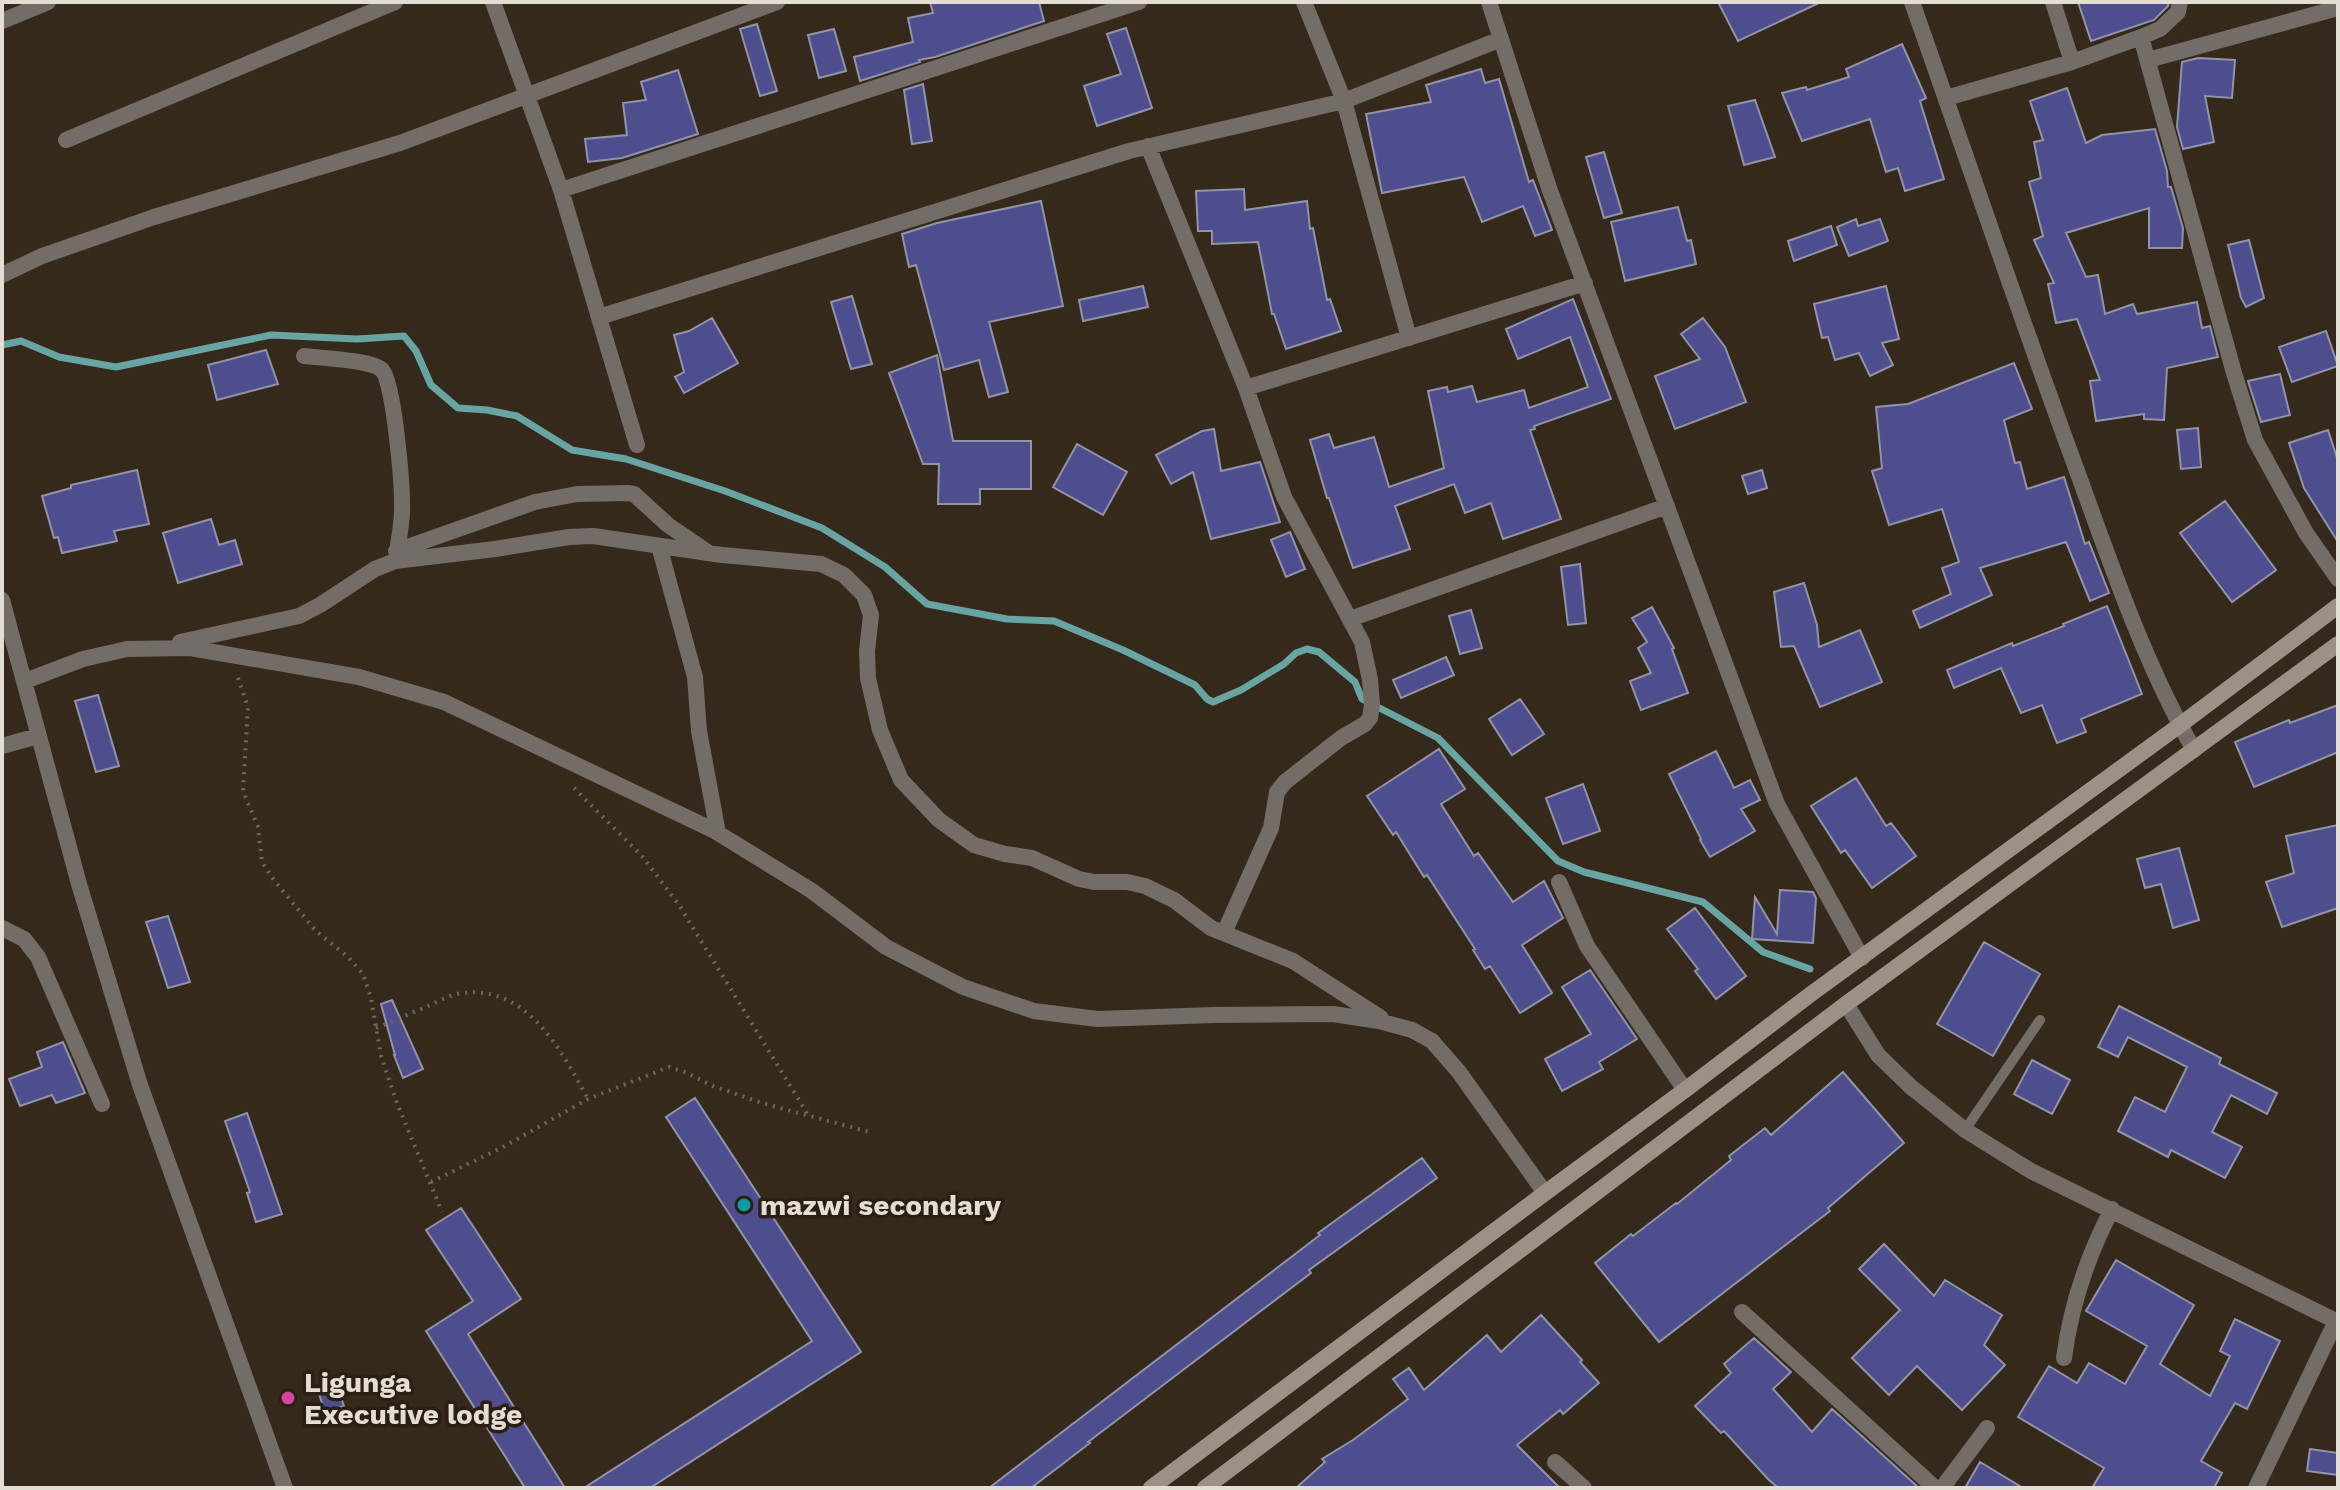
<svg xmlns="http://www.w3.org/2000/svg" width="2340" height="1490" font-family="'Work Sans',sans-serif">
  <style>
    .lines { fill: none; stroke-linecap: round; stroke-linejoin: round }
    .stream { stroke: #67a4a2; stroke-width: 7 }
    .building { fill: #4e4e8f; stroke: #9193a7; stroke-width: 2 }
    .path { stroke: #72685c; stroke-width: 4; stroke-dasharray: 2 6; stroke-linecap: butt }
    .lane { stroke: #746c66; stroke-width: 10 }
    .street { stroke: #746c66; stroke-width: 16 }
    .secondary { stroke: #9c9187; stroke-width: 16 }
    .culture-dot { fill: #0f9aa8; stroke: #2a1f11; stroke-width: 3 }
    .hotel-dot { fill: #d1479c; stroke: #2a1f11; stroke-width: 3 }
    .labels { text-anchor: middle; dominant-baseline: central; stroke-width: 7; stroke-linejoin: round; paint-order: stroke }
    .poi-label { font-size: 28px; font-weight: bold; fill: #e4ddd4; stroke: #2a1f11; text-anchor: start }
  </style>
  <rect width="100%" height="100%" fill="#35291b"/>
  <g class="lines">
    <path class="stream" d="M2 345 21 341 59 357 116 367 271 335 357 339 404 336 416 351 431 385 458 408 487 410 517 416 572 450 626 459 725 491 822 528 885 567 927 604 1007 619 1054 621 1123 650 1195 685 1207 699 1213 702 1241 690 1284 664 1296 653 1307 649 1319 652 1355 682 1362 699 1438 738 1558 861 1584 872 1703 902 1763 952 1810 969"/>
  </g>
  <path class="building" d="M930 2H1039L1044 21 935 57 919 60 920 62 860 81 854 57 913 42 908 18 933 13Z
    M1718 2H1821L1738 41Z
    M2078 2H2169L2168 6 2154 20 2091 41Z
    M757 24 777 91 760 96 740 29Z
    M1126 28 1152 108 1097 126 1084 86 1121 74 1107 34Z
    M834 29 846 71 819 78 808 35Z
    M1902 44 1926 98 1920 101 1944 179 1905 191 1898 168 1886 172 1870 119 1802 141 1782 93 1806 87 1807 90 1849 77 1846 69Z
    M2198 58 2235 60 2232 98 2205 96 2214 142 2183 149 2177 127 2182 62Z
    M1481 69 1485 83 1499 79 1529 182 1533 180 1552 230 1535 236 1523 206 1482 222 1464 177 1382 193 1366 114 1431 102 1426 85Z
    M678 70 698 134 622 158 588 162 585 139 627 135 623 103 646 100 641 82Z
    M923 84 932 141 912 144 904 90Z
    M2067 88 2086 143 2102 135 2155 129 2167 171 2168 187H2171L2183 228 2182 248H2149V208L2066 233 2086 277 2098 275 2105 314 2133 304 2137 314 2197 302 2202 328 2210 326 2218 357 2167 368 2164 420 2144 419V414L2096 421 2090 381 2100 380 2077 319 2056 323 2048 284 2054 283 2034 240 2043 236 2029 182 2041 178 2034 142 2043 140 2030 101Z
    M1755 100 1775 157 1744 165 1728 106Z
    M1604 152 1622 213 1604 218 1586 157Z
    M1244 189 1245 210 1307 201 1310 229 1313 228 1327 300 1330 299 1341 331 1286 349 1274 314H1272L1258 242 1212 244V231H1198L1196 191Z
    M1041 201 1063 306 989 322 1008 392 989 397 979 360 944 370 916 265 909 267 902 234 937 223Z
    M1678 207 1687 241 1691 240 1696 264 1625 281 1611 222Z
    M1856 219 1858 226 1880 219 1888 241 1849 256 1837 227Z
    M1831 226 1837 245 1794 261 1788 241Z
    M2249 240 2264 298 2246 307 2241 298 2228 245Z
    M1143 286 1148 307 1083 321 1079 300Z
    M1886 286 1899 339 1882 343 1893 365 1870 376 1859 353 1835 360 1828 337 1822 338 1814 304Z
    M852 296 872 364 851 369 831 302Z
    M1573 299 1611 399 1534 426 1535 429 1530 430 1561 519 1503 539 1491 503 1465 513 1454 484 1395 506 1410 549 1353 568 1329 498H1327L1310 440 1329 434 1334 448 1374 437 1389 487 1444 468 1428 391 1447 387 1448 392 1472 386 1477 402 1524 390 1529 408 1588 387 1570 337 1518 359 1506 329Z
    M712 318 738 363 684 393 675 377 684 372 674 335 689 331Z
    M1703 318 1725 347 1746 402 1675 429 1655 376 1700 359 1681 334Z
    M2326 331 2338 366 2292 382 2279 347Z
    M266 350 278 384 217 400 208 365Z
    M937 355 953 441H1031V489H980V504H938L939 464H923L889 373Z
    M2014 363 2032 409 2004 420 2015 463 2020 462 2027 489 2064 477 2085 544 2089 542 2109 593 2090 601 2066 542 1980 568 1992 595 1920 628 1913 611 1951 594 1942 568 1959 562 1942 509 1889 525 1872 471 1882 468 1876 407 1908 404Z
    M2280 374 2290 415 2261 422 2248 381Z
    M2198 428 2201 467 2181 469 2177 430Z
    M1214 429 1221 471 1260 462 1280 522 1211 539 1193 472 1171 484 1156 455 1202 431Z
    M2328 430 2338 461V542L2304 488 2289 443Z
    M1077 444 1127 472 1103 515 1053 487Z
    M137 470 149 524 114 531 117 541 62 553 58 537 54 538 42 496 71 488V485Z
    M1762 470 1767 488 1748 494 1742 476Z
    M2225 501 2276 570 2232 602 2180 533Z
    M211 519 219 545 235 540 242 564 178 583 163 533Z
    M1290 532 1305 569 1286 577 1271 540Z
    M1580 564 1586 623 1568 625 1561 567Z
    M1804 583 1817 625 1819 647 1860 630 1882 682 1820 707 1794 646 1781 647 1774 592Z
    M2107 606 2142 694 2081 719 2086 732 2057 743 2042 705 2021 713 2001 668 1954 688 1947 670 2012 643 2013 646 2064 626 2063 624Z
    M1652 607 1674 648 1672 649 1688 693 1641 710 1630 681 1651 673 1638 648 1647 642 1632 618Z
    M1471 610 1482 648 1460 654 1449 616Z
    M1446 657 1454 675 1401 698 1393 680Z
    M98 695 119 766 96 772 75 701Z
    M1520 699 1544 734 1512 755 1489 719Z
    M2338 705V752L2254 787 2235 742 2289 720 2290 723Z
    M1439 749 1465 789 1441 804 1474 856 1478 853 1513 902 1544 881 1563 918 1522 945 1552 993 1520 1013 1490 966 1485 969 1473 950 1475 949 1427 875 1424 877 1396 832 1393 835 1367 796Z
    M1716 751 1734 788 1750 780 1760 800 1741 809 1755 831 1710 857 1700 840 1701 839 1669 774Z
    M1856 778 1886 826 1891 823 1916 856 1872 888 1845 850 1841 853 1811 806Z
    M1583 784 1600 831 1563 844 1546 798Z
    M2338 825V908L2282 927 2266 882 2294 873 2286 836Z
    M2179 848 2199 920 2173 928 2161 884 2145 888 2137 859Z
    M1780 890 1813 892 1816 898 1813 943 1752 939 1755 897 1777 934Z
    M1695 908 1746 976 1716 999 1695 971 1698 969 1667 929Z
    M168 916 190 982 168 988 146 922Z
    M1984 942 2040 974 1993 1056 1937 1024Z
    M1590 970 1637 1039 1599 1062 1603 1069 1562 1091 1545 1059 1591 1034 1562 987Z
    M392 1000 423 1069 403 1078 394 1055H395L381 1004Z
    M2119 1006 2221 1058 2219 1064 2277 1093 2267 1114 2231 1095 2212 1132 2242 1147 2225 1178 2171 1150 2168 1157 2118 1131 2135 1097 2165 1112 2187 1067 2128 1037 2118 1057 2098 1047Z
    M63 1042 85 1093 56 1103 52 1095 20 1106 9 1079 42 1067 37 1052Z
    M2032 1060 2070 1080 2052 1114 2014 1094Z
    M1843 1072 1904 1143 1828 1208 1830 1211 1659 1342 1595 1263 1631 1234 1633 1236 1676 1203 1677 1204 1731 1160 1729 1156 1765 1128 1771 1135Z
    M695 1098 861 1352 650 1488H584L812 1341 666 1117Z
    M247 1113 282 1214 256 1222 247 1193 250 1192 225 1121Z
    M1422 1158 1437 1178 1309 1270 1311 1273 1088 1442 1090 1443 1031 1488H989L1320 1235 1318 1233Z
    M461 1208 521 1299 468 1334 565 1488H525L426 1331 473 1301 426 1230Z
    M1884 1244 1934 1296 1945 1280 2002 1315 1984 1345 2005 1365 1962 1410 1917 1366 1889 1395 1852 1358 1900 1310 1859 1269Z
    M2116 1260 2194 1305 2160 1364 2210 1396 2230 1356 2220 1351 2235 1319 2280 1341 2247 1409 2235 1403 2201 1461 2222 1473 2214 1488H2092L2104 1468 2018 1417 2049 1366 2077 1383 2089 1363 2125 1384 2147 1346 2086 1311Z
    M1541 1315 1582 1360 1580 1362 1599 1383 1563 1414 1560 1410 1517 1445 1560 1488H1296L1325 1462 1322 1459 1353 1440 1408 1399 1393 1379 1409 1368 1424 1390 1487 1335 1501 1352Z
    M1754 1338 1791 1372 1773 1389 1812 1432 1832 1409 1919 1488H1778L1768 1479 1724 1431 1721 1433 1695 1406 1731 1373 1724 1364Z
    M338 1388 344 1406 325 1412 319 1394Z
    M2310 1449 2338 1453V1475L2307 1471Z
    M1980 1462 2023 1488H1965Z"/>
  <g class="lines">
    <path class="path" d="M238 678 248 707 243 791 258 827 262 862 273 879 316 931 348 957 363 974 371 998 381 1056 397 1103 442 1212
      M574 788 642 856 679 905 810 1118
      M376 1028C394 1021 411 1013 428 1006 440 1001 451 994 463 993 528 985 562 1052 588 1099
      M431 1182 505 1146 588 1099 669 1067 685 1072 713 1086 762 1103 873 1133"/>
    <path class="lane" d="M1965 1130 2040 1020"/>
    <path class="street" d="M493 2 561 190 637 445
      M1304 2 1344 101 1409 338
      M1489 2 1549 188 1777 804 1862 958
      M1912 2C1966 155 2017 308 2073 460 2109 558 2142 659 2194 750
      M2053 2 2072 62
      M2 21 48 2
      M2141 37 2234 373 2255 440 2306 533 2338 579
      M2148 60 2338 8
      M1946 98 2072 62 2141 37 2160 29 2178 12 2180 2
      M66 140 395 2
      M1148 146 1246 388 1284 497 1362 642 1370 680 1372 704 1370 718 1365 724 1341 738 1285 782 1277 792 1271 828 1224 933
      M561 190 1139 2
      M2 275 42 256 154 217 400 143 777 2
      M599 317 1129 151 1344 101 1501 39
      M304 356C319 358 372 360 382 370 394 382 402 483 402 504 403 522 398 541 396 559
      M1246 388 1585 283
      M659 546 695 677 699 731 718 833
      M396 551 535 502 577 494 628 493 634 494 668 525 709 553
      M2 600 79 884 140 1085 285 1488
      M1350 619 1667 506
      M180 642 299 616 320 605 375 569 395 561 495 549 569 537 593 536 722 555 821 564 844 575 864 595 871 615 867 651 868 678 880 730 901 780 939 820 974 845 1005 854 1032 858 1079 879 1094 882H1127L1145 886 1174 900 1211 928 1293 961 1381 1018
      M25 681 83 659 127 649 190 648 359 677 444 702 713 830 812 891 886 947 963 987 1034 1011 1097 1019 1214 1015 1333 1014 1379 1021 1412 1030 1432 1041 1459 1072 1545 1193
      M2 746 38 736
      M1559 882 1587 946 1685 1090
      M2 928 24 939 38 957 102 1104
      M1846 1004 1878 1055 1911 1087 1965 1130 2031 1171 2338 1322
      M1742 1312 1935 1488
      M2064 1358C2071 1304 2087 1257 2112 1209
      M1555 1462 1584 1488
      M1942 1488 1987 1428
      M2256 1488 2336 1321 2338 1320"/>
    <path class="secondary" d="M1151 1488 1545 1193 1685 1090 1811 994 2180 725 2338 606
      M1205 1488 1846 1004 2338 644"/>
  </g>
  <circle class="culture-dot" cx="744" cy="1205" r="8"/>
  <circle class="hotel-dot" cx="288" cy="1398" r="8"/>
  <g class="labels">
    <g class="poi-label">
      <text x="760" y="1205">mazwi secondary</text>
      <text x="304" y="1382">Ligunga<tspan x="304" dy="32">Executive lodge</tspan></text>
    </g>
  </g>
  <rect width="2340" height="1490" fill="none" stroke="#e4ddd4" stroke-width="8"/>
</svg>
